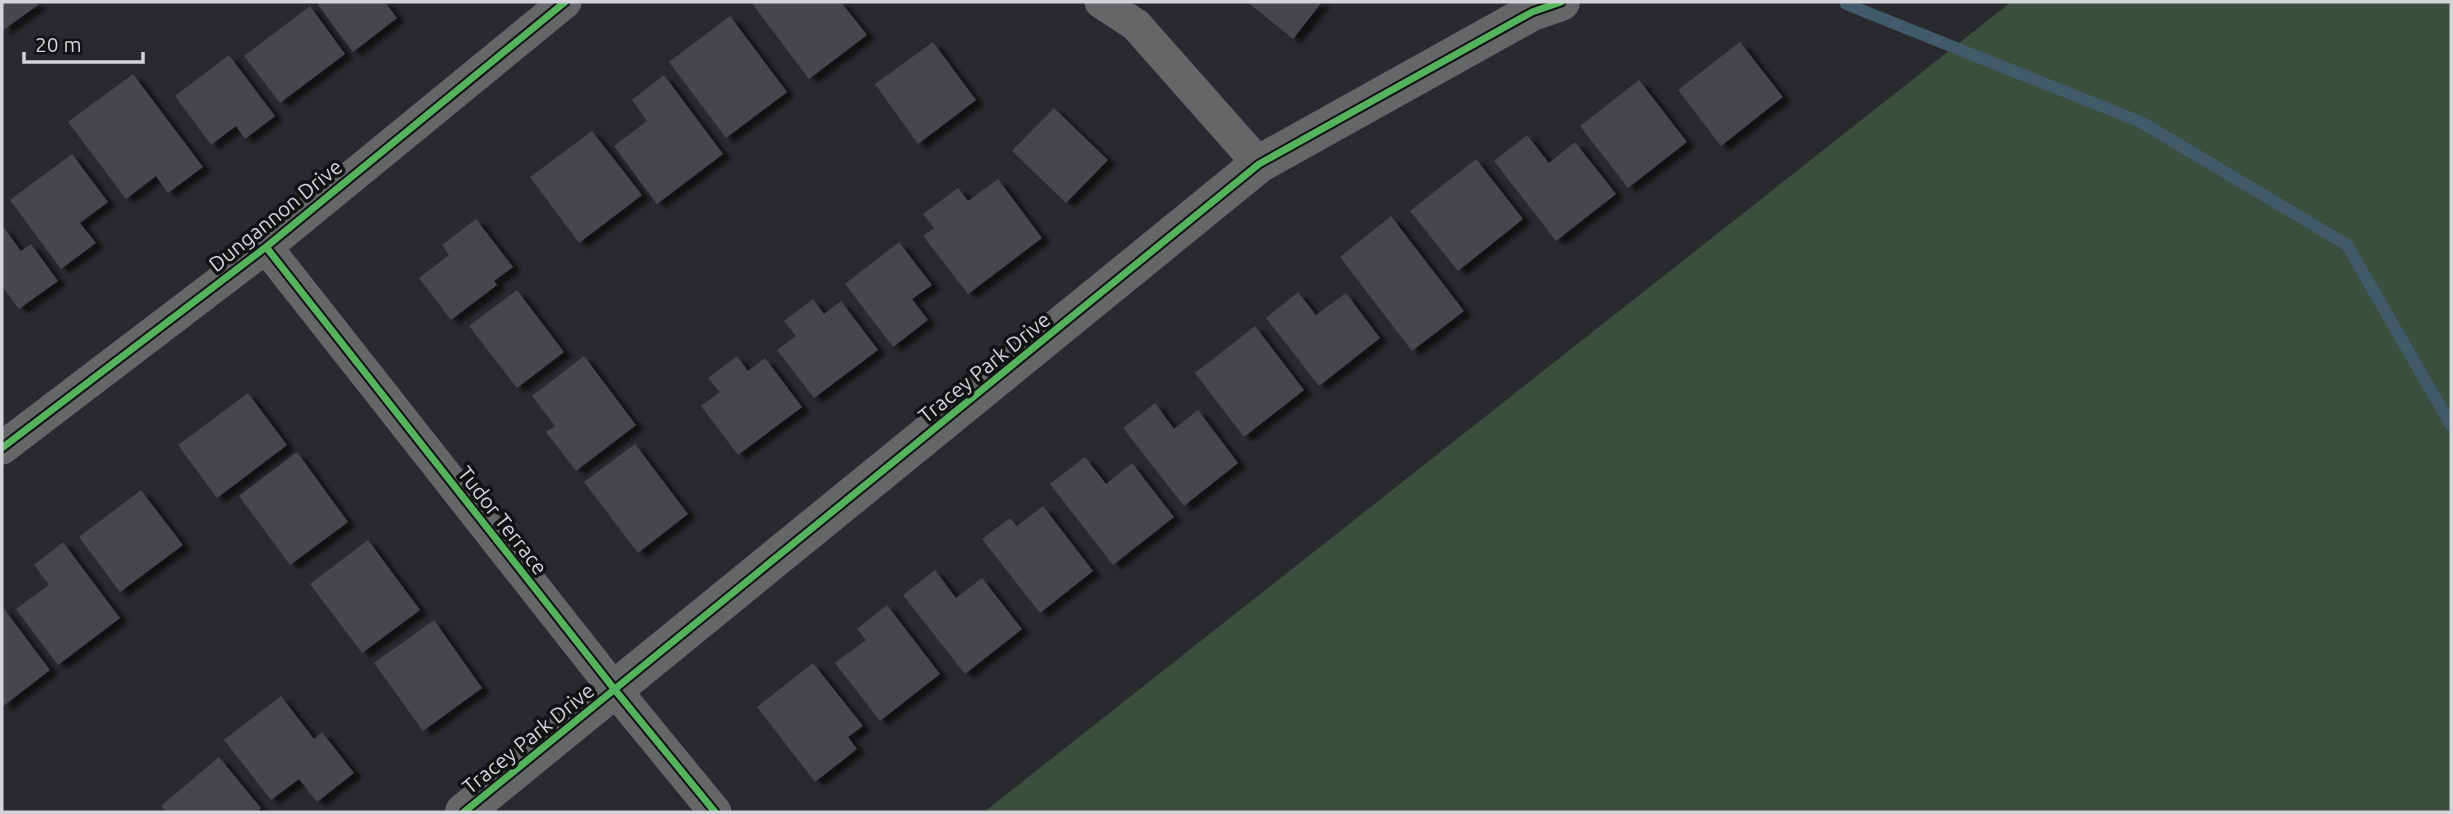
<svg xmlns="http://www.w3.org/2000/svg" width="2453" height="814" font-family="Ubuntu,sans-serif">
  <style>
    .green { fill: #3b4f3f }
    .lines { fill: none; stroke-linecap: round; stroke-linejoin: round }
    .stream { stroke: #415b6a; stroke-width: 12 }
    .building { fill: #44474d; filter: url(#shadow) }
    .minor { stroke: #656668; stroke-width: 33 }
    .tertiary { stroke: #656668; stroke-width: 38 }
    .cycleway-casing { stroke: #111214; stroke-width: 11 }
    .cycleway { stroke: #56b35d; stroke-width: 7 }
    .labels { text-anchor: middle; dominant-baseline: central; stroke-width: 7; stroke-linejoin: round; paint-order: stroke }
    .street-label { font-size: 21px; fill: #d2d4d7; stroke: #111214 }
  </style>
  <defs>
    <filter id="shadow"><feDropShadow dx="8" dy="4.5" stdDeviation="2" flood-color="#0009"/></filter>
  </defs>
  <rect width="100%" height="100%" fill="#292a2d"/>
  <path class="green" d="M2011 2H2451V812H984Z"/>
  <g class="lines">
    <path class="stream" d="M1846 4 2141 122 2347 245 2451 425"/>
  </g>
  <path class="building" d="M2 2H35L38 5 2 31Z
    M316 2H385L397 18 353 52Z
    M751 2H841L867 35 809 79Z
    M1247 2H1322L1293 39Z
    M310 6 345 54 280 103 244 56Z
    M730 16 787 92 726 138 669 62Z
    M933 42 976 100 918 144 875 84Z
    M1740 42 1783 97 1721 146 1678 90Z
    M229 55 275 116 245 139 236 126 211 145 175 96Z
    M133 74 203 167 168 193 156 176 126 199 68 122Z
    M664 75 723 154 657 204 614 146 647 121 632 100Z
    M1639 80 1687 142 1628 188 1580 126Z
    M1054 108 1108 160 1066 203 1012 151Z
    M592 131 642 195 579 243 530 177Z
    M1527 135 1549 163 1575 142 1616 194 1556 241 1494 161Z
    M72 154 108 202 80 223 96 243 61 269 10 200Z
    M1476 159 1523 219 1458 271 1410 211Z
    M998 179 1042 238 968 294 923 236 934 228 923 214 958 188 968 201Z
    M1391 216 1464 311 1412 351 1340 257Z
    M476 219 513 267 494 281 497 285 451 320 419 278 449 255 442 245Z
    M2 225 21 251 31 244 58 281 19 309 2 286Z
    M899 242 932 285 912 299 928 320 893 347 845 284Z
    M517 290 564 352 517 388 469 326Z
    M1298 292 1316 315 1346 293 1380 338 1319 386 1266 318Z
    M813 299 824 314 841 301 878 350 814 398 777 350 796 336 784 321Z
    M1255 326 1304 390 1244 437 1195 373Z
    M584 356 636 425 576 471 546 432 555 426 532 396Z
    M737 356 748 371 765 358 802 407 738 455 701 406 720 392 708 378Z
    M248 393 287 445 217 498 178 445Z
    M1155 403 1174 429 1198 410 1238 463 1184 506 1123 428Z
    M635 444 688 514 638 553 584 482Z
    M297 452 348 522 290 565 239 496Z
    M1085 457 1106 484 1132 463 1174 517 1113 565 1050 484Z
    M141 490 183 545 120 592 79 537Z
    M1043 506 1093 571 1040 613 982 539 1010 518 1017 526Z
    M368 540 420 610 362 653 310 584Z
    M63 542 120 618 58 665 16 609 49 585 34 565Z
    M935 570 956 598 982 578 1022 629 965 674 903 595Z
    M887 605 940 674 880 721 835 663 866 640 857 629Z
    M2 606 50 670 2 707Z
    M434 620 482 688 423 731 374 663Z
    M813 663 863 726 848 737 857 749 815 782 757 707Z
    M281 696 314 739 322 732 354 773 317 802 299 779 271 800 224 740Z
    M219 757 261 808 257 812H167L161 806Z"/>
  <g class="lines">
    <path class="minor" d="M1101 2 1136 25 1259 164
      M266 247 615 690 715 812
      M2 448 266 247 565 2"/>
    <path class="tertiary" d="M464 812 1259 164 1532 12 1561 2"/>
    <g class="cycleway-casing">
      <path id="cycleway" d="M266 247 615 690 715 812
        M2 448 266 247 565 2
        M464 812 1259 164 1532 12 1561 2"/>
    </g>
    <use href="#cycleway" class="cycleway"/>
  </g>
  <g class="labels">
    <g class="street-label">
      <text transform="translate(275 215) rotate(-39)">Dungannon Drive</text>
      <text transform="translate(984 367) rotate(-39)">Tracey Park Drive</text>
      <text transform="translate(503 520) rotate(52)">Tudor Terrace</text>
      <text transform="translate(528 738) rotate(-39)">Tracey Park Drive</text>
    </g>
  </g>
  <rect width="2453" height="814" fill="none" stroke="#d2d4d7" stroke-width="7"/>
  <path d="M24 52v10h119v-10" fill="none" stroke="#d2d4d7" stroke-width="3.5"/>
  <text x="35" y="52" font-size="21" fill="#d2d4d7" stroke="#111214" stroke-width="5" paint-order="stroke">20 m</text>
</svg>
